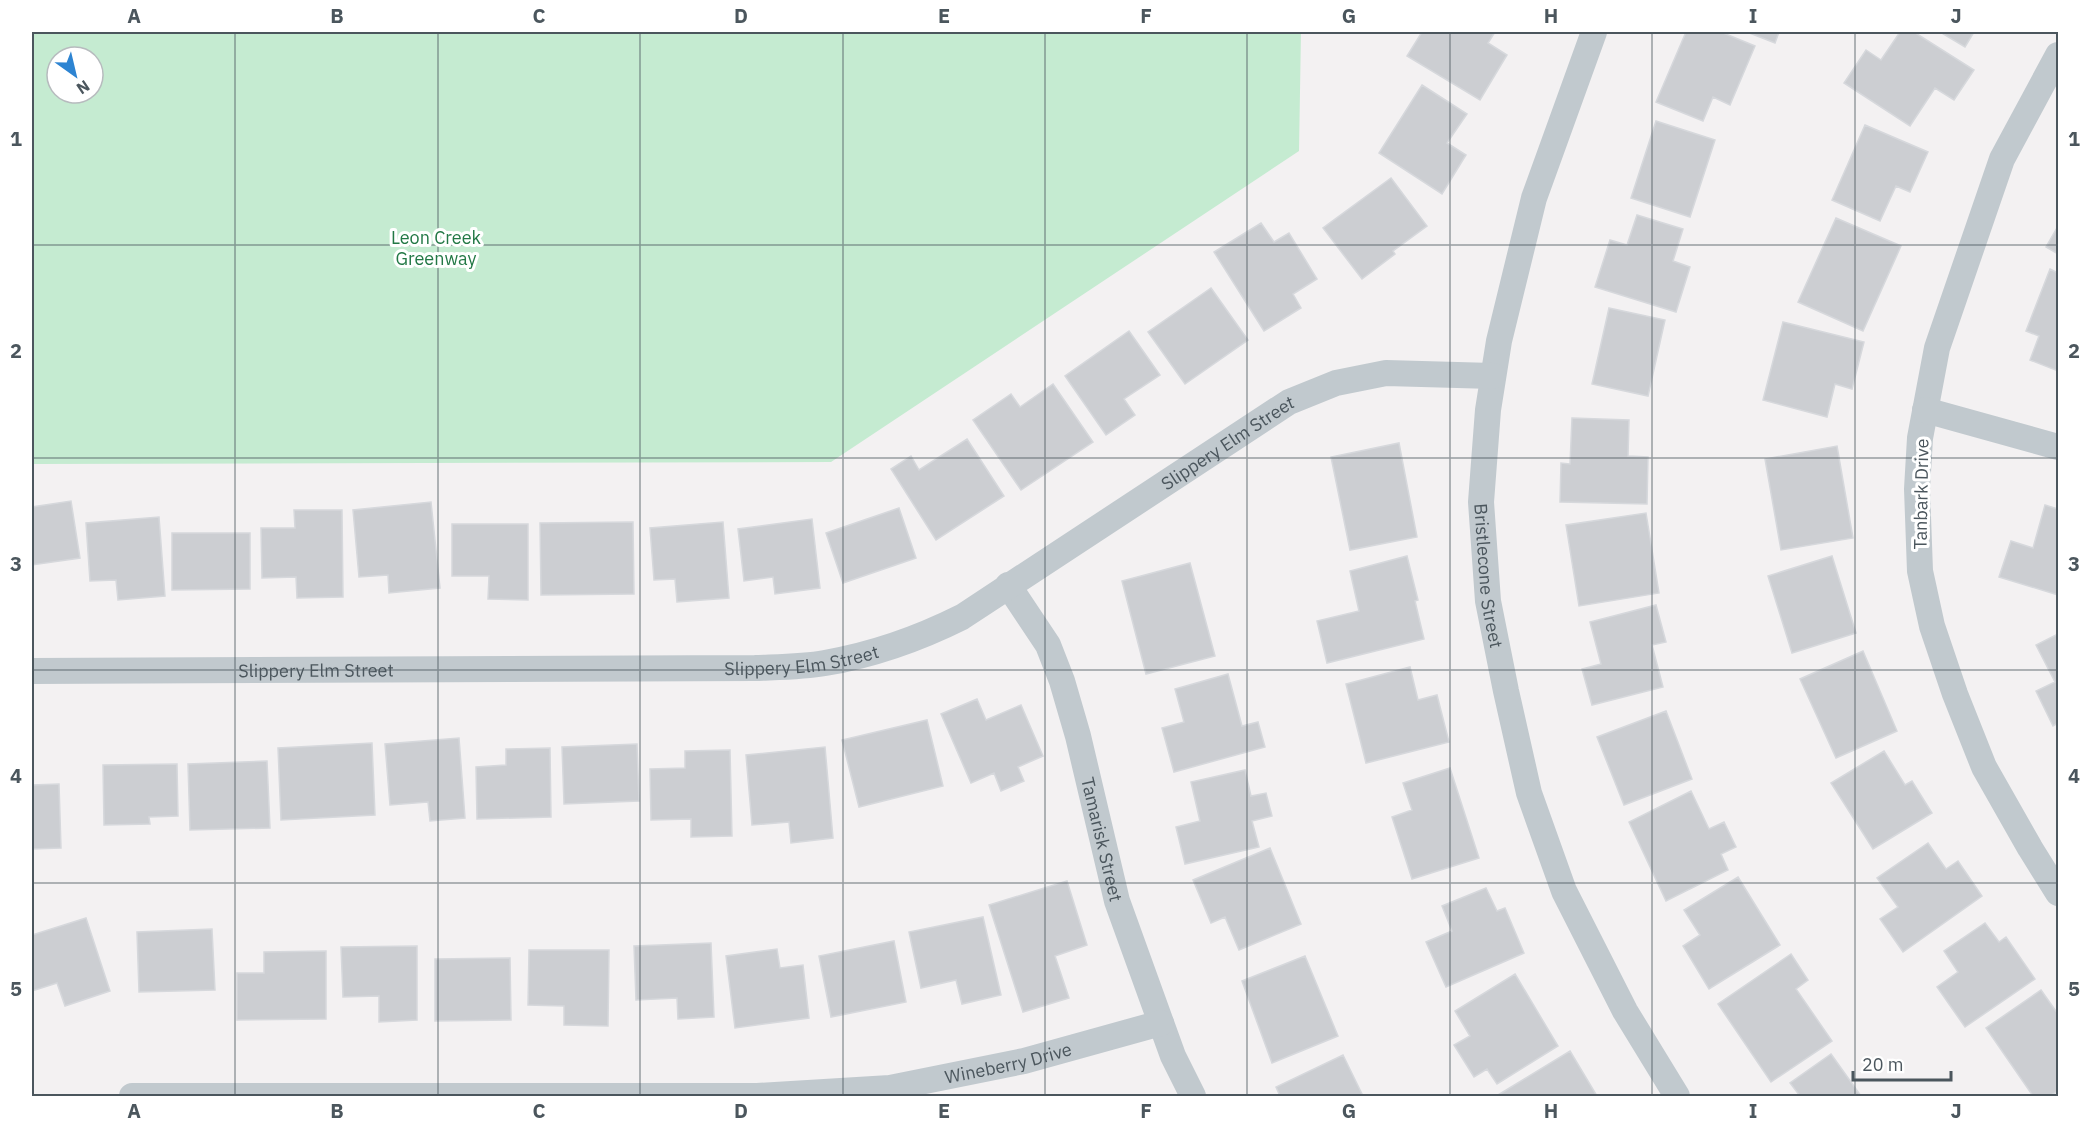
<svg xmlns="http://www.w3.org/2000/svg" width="2090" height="1128" font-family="'IBM Plex Sans',sans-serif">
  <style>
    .green { fill: #c5ebd1; fill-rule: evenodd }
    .building { fill: #ccced2; stroke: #d6d8dc; stroke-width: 1.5 }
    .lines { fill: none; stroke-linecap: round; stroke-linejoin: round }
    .minor { stroke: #c1c9ce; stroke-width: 26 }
    .grid { fill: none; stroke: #4b565d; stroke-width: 1.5; stroke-opacity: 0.55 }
    .labels { text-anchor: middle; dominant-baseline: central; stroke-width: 6; stroke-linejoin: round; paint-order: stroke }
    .park-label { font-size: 18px; fill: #227845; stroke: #fff }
    .street-label { font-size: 18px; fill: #4b565d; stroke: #fff }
    .neatline { fill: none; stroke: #4b565d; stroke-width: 2 }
    .grid-label { font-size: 20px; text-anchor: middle; font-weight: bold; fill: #4b565d }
  </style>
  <rect width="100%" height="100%" fill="#f3f1f2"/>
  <path class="green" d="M32 32H1301L1299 151 831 462 32 464ZM57 57H93V93H57Z"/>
  <path class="building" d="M1422 32H1495L1488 43 1507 55 1480 100 1407 56Z
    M1686 32H1721L1755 46 1730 105 1713 97 1703 121 1656 102Z
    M1747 32H1779L1775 43Z
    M1900 32H1914L1974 70 1954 100 1935 88 1910 126 1844 83 1866 50 1881 60Z
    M1940 32H1974L1965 47Z
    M1422 85 1467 114 1447 143 1466 155 1442 194 1379 153Z
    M1656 121 1715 140 1690 217 1631 198Z
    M1865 125 1928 152 1910 192 1896 186 1880 221 1832 200Z
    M1391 178 1427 226 1393 251 1395 254 1362 279 1323 228Z
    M1637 215 1683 229 1673 261 1690 267 1676 312 1595 287 1610 240 1627 245Z
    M1836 218 1901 246 1863 331 1798 302Z
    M1261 223 1274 242 1289 233 1317 279 1293 294 1301 308 1264 331 1214 252Z
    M2058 226V254L2046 247Z
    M2050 269 2058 273V371L2030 360 2039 336 2026 331Z
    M1211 288 1248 340 1185 384 1148 332Z
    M1609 308 1665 320 1648 396 1592 384Z
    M1783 322 1864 342 1852 389 1835 384 1827 417 1763 400Z
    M1129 331 1160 375 1124 399 1135 415 1106 435 1065 376Z
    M1053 384 1093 442 1021 490 973 420 1011 394 1020 407Z
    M1572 418 1629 420 1628 456 1648 457 1647 504 1560 502 1561 463 1570 464Z
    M967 439 1004 496 936 540 891 469 911 456 919 470Z
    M1399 443 1417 537 1350 550 1331 457Z
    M1837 446 1853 538 1781 550 1765 459Z
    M71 501 80 558 32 565V507Z
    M431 502 440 588 389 593 388 575 359 577 353 510Z
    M2045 505 2058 509V595L1999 577 2011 541 2033 548Z
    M899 508 916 558 843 583 826 533Z
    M294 510H342L343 597 297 598 296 577 262 578 261 528H295Z
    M1646 513 1659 593 1579 606 1566 525Z
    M159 517 165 596 118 600 116 580 90 581 86 523Z
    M812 519 820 588 775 594 773 577 744 581 738 529Z
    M633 522 634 594 541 595 540 523Z
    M723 522 729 598 677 602 675 579 654 580 650 528Z
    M452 524H528V600L488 599 489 576H452Z
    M172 533H250V589L172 590Z
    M1407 556 1418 600 1415 601 1424 639 1327 663 1317 621 1359 611 1350 571Z
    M1832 556 1856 633 1792 653 1768 576Z
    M1190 563 1215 656 1146 674 1122 581Z
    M1656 605 1666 642 1652 645 1663 687 1592 705 1582 669 1601 664 1590 622Z
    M2058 634V723L2053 726 2036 691 2055 682 2036 645Z
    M1863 651 1897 731 1836 758 1800 679Z
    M1410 667 1418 700 1437 695 1449 742 1366 763 1346 684Z
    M1228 674 1242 726 1258 722 1265 747 1174 772 1162 728 1184 722 1175 689Z
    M977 699 986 720 1021 705 1043 756 1018 767 1024 781 1001 791 994 773 971 783 941 714Z
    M1666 711 1692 779 1624 805 1597 737Z
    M927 720 943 786 859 807 842 740Z
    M459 738 465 818 430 821 428 802 390 805 385 744Z
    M372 743 375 815 281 820 278 748Z
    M637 744 639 801 564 804 562 747Z
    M825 747 833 838 791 843 789 822 752 825 746 755Z
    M550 748 551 817 477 819 476 767 506 765V749Z
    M730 750 732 836 691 837V819L651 820 650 769 685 768V751Z
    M1884 751 1905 785 1912 781 1932 813 1873 849 1831 783Z
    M267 761 270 828 190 830 188 764Z
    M177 764 178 816 149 817 150 824 104 825 103 765Z
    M1450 768 1479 858 1412 879 1392 817 1412 810 1403 783Z
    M1245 770 1251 796 1266 793 1272 816 1252 821 1259 847 1185 864 1176 827 1200 821 1191 782Z
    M59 784 61 848 32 849V785Z
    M1691 791 1709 829 1724 822 1736 847 1721 854 1728 870 1666 901 1629 822Z
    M1928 843 1946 869 1958 861 1982 896 1903 952 1880 919 1898 907 1877 878Z
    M1270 848 1301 924 1239 950 1225 917 1211 923 1193 880Z
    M1738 877 1780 945 1709 989 1683 946 1700 935 1684 910Z
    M1067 881 1087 945 1055 956 1069 998 1023 1012 989 905Z
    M1486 888 1497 911 1505 908 1524 953 1446 987 1426 942 1452 931 1442 906Z
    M983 917 1001 995 962 1004 956 980 921 988 909 932Z
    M86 918 110 991 65 1006 57 983 32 991V935Z
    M1985 923 1999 942 2006 937 2035 979 1965 1027 1937 987 1958 972 1944 951Z
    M212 929 215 990 139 992 137 932Z
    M894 941 906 1002 831 1017 819 956Z
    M711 943 714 1017 678 1019 677 998 636 1000 634 946Z
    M417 946V1020L379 1022V996L343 997 341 947Z
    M777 949 780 968 803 965 809 1018 735 1028 726 956Z
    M529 950H609L608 1026 564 1025V1006L528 1005Z
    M326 951V1019L237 1020V973H264V952Z
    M1791 954 1808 980 1796 989 1832 1041 1771 1082 1718 1004Z
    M1305 956 1338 1036 1272 1063 1242 981Z
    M510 958 511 1020 435 1021V959Z
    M1515 974 1558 1046 1497 1084 1487 1069 1474 1077 1454 1045 1470 1036 1455 1011Z
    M2041 990 2058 1014V1091L2050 1096H2033L1986 1028Z
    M1570 1051 1597 1096H1499L1498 1095Z
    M1831 1054 1861 1096H1800L1790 1083Z
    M1343 1055 1363 1096H1280L1276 1087Z"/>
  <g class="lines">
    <g class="minor">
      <path id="s1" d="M1594 32 1534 198 1499 341 1488 410 1481 502 1488 601 1506 691 1529 793 1564 891 1625 1011 1677 1096"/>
      <path d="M2058 55 2002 159 1937 348 1920 438 1917 489 1920 571 1932 626 1955 694 1984 767 2030 848 2058 893"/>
      <path d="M1925 410 2058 447"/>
      <path id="s2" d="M1008 585 1048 645 1062 681 1078 736 1117 901 1173 1056 1193 1096"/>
      <path id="s3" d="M32 671 755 668C778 667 803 667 825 663 872 655 920 638 962 617L1289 402 1336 383 1386 373 1493 376"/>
      <path id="s4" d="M132 1096H757L890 1088 1024 1061 1161 1023"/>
    </g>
  </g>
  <path class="grid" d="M235 32V1096M438 32V1096M640 32V1096M843 32V1096M1045 32V1096M1247 32V1096M1450 32V1096M1652 32V1096M1855 32V1096M32 245H2058M32 458H2058M32 670H2058M32 883H2058"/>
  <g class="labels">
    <g class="park-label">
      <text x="436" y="237">Leon Creek<tspan x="436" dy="21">Greenway</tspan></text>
    </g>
    <g class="street-label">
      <text stroke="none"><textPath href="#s3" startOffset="1256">Slippery Elm Street</textPath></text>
      <text transform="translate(1921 494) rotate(-89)">Tanbark Drive</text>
      <text stroke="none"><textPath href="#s1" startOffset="560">Bristlecone Street</textPath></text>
      <text stroke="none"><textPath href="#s3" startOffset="770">Slippery Elm Street</textPath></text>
      <text stroke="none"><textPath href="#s3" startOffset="284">Slippery Elm Street</textPath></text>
      <text stroke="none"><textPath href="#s2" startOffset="274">Tamarisk Street</textPath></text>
      <text stroke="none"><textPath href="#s4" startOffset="879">Wineberry Drive</textPath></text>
    </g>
  </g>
  <rect width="2090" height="1128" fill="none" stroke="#ffffff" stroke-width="66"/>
  <g transform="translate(75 75) rotate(146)"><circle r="28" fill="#ffffff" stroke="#b7bbbe" stroke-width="1.5"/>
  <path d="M0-4.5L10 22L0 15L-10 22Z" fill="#2d84d2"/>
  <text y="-9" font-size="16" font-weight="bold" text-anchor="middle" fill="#4b565d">N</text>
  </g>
  <path d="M1853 1071v9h98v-9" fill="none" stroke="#4b565d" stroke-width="3"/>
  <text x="1862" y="1071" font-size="18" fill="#4b565d" stroke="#ffffff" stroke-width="4.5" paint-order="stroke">20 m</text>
  <rect x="33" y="33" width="2024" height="1062" class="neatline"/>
  <g class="grid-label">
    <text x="134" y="23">A</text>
    <text x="337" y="23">B</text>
    <text x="539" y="23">C</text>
    <text x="741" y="23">D</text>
    <text x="944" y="23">E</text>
    <text x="1146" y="23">F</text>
    <text x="1349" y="23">G</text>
    <text x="1551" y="23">H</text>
    <text x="1753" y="23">I</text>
    <text x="1956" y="23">J</text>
    <text x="16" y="146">1</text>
    <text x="2074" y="146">1</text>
    <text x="16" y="358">2</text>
    <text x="2074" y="358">2</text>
    <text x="16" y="571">3</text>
    <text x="2074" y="571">3</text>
    <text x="16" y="783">4</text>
    <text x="2074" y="783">4</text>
    <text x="16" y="996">5</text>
    <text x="2074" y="996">5</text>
    <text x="134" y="1118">A</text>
    <text x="337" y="1118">B</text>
    <text x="539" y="1118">C</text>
    <text x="741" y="1118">D</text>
    <text x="944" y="1118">E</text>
    <text x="1146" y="1118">F</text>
    <text x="1349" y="1118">G</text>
    <text x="1551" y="1118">H</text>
    <text x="1753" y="1118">I</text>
    <text x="1956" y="1118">J</text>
  </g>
</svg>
